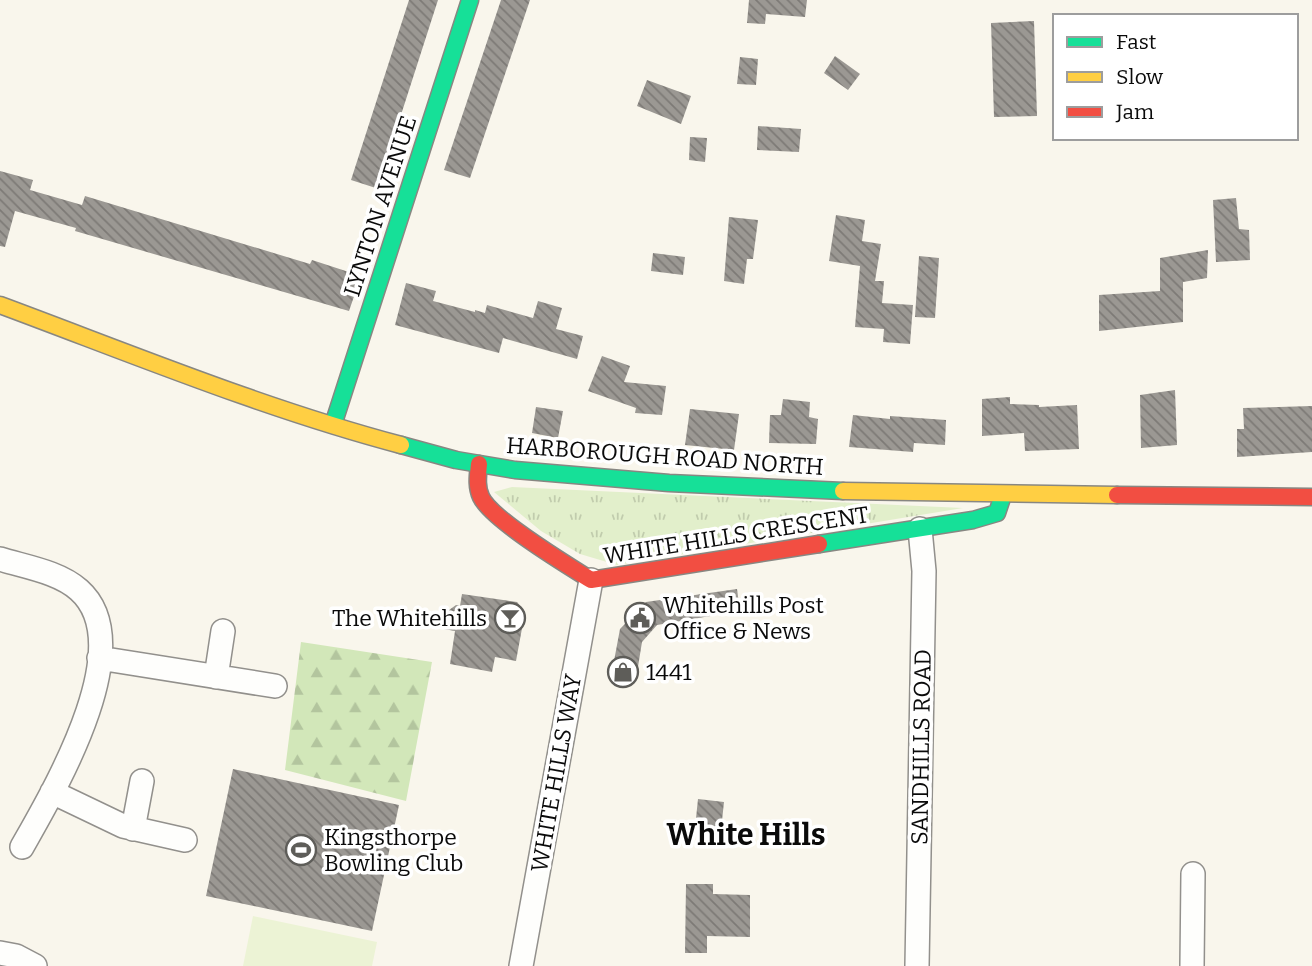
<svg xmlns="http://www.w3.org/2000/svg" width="1312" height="966" font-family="Bitter,serif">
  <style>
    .grass { fill: url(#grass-tufts) }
    .forest { fill: url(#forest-firs) }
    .pitch { fill: #ecf3d5 }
    .building { fill: url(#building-back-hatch) }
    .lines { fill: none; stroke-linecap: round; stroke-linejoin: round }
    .street-casing { stroke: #92908c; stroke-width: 26 }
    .fast-casing { stroke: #888782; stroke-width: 19 }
    .slow-casing { stroke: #888782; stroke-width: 19 }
    .jam-casing { stroke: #888782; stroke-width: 19 }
    .street { stroke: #fefefc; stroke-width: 23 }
    .fast { stroke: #16e098; stroke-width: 16 }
    .slow { stroke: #ffcf43; stroke-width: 16 }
    .jam { stroke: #f24e42; stroke-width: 16 }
    .labels { text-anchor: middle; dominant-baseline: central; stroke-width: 7; stroke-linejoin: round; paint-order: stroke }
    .street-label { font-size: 23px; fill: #0a0a0a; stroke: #fff }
    .poi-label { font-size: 23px; fill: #0a0a0a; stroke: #fff; text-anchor: start }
    .district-label { font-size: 30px; font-weight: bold; fill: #0a0a0a; stroke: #fff }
  </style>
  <defs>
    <pattern id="grass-tufts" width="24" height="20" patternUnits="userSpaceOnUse" patternTransform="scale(1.75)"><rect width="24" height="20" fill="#e2efcb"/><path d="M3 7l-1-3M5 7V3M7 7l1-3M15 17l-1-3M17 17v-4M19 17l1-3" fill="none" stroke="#c1ccad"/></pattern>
    <pattern id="forest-firs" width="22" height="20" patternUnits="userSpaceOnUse" patternTransform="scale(1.75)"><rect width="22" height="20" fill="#d2e7b9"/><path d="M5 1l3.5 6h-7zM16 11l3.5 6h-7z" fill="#b3c59e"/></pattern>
    <pattern id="building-back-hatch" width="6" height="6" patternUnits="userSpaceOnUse" patternTransform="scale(1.75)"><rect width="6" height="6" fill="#9b9893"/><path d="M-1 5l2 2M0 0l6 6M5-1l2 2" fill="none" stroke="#7d7a76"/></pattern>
  </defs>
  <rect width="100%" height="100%" fill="#f9f6ec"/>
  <path class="grass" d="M512 487 963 508 617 565 580 554 541 531 494 492Z"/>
  <path class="forest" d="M301 642 432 662 406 801 285 770Z"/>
  <path class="pitch" d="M253 916 377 942 372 966H243Z"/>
  <path class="building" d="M409 0H438L390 149 395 151 382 190 351 180Z
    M501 0H530L470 178 444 170Z
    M749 0H807L805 17 766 14 765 24 747 23Z
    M1034 21 1037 116 994 117 991 23Z
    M835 56 860 74 848 90 824 73Z
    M740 57 758 59 756 85 737 84Z
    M647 80 691 96 681 124 637 106Z
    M758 126 801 129 799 152 757 150Z
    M690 137 707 138 705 162 689 160Z
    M0 171 33 180 30 190 82 205 85 196 310 264 312 260 361 276 349 311 75 231 76 228 15 211 5 247 0 246Z
    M1236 198 1239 229 1249 230 1250 260 1216 262 1213 200Z
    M836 215 865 220 862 241 881 244 875 281H884L882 303 913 305 910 344 883 342 884 329 855 327 860 266 829 261Z
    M729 217 758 220 753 259H747L744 284 724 281Z
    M1208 250 1207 278 1183 282V322L1099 331V295L1160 291V258Z
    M653 253 685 257 683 275 651 271Z
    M919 256 939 258 935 318 915 317Z
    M406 283 436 291 433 301 475 312V310L485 313 487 305 533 318 538 301 562 308 556 329 583 336 577 359 503 338 499 353 395 325Z
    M602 356 630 366 624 382 666 386 662 415 635 413 636 408 588 391Z
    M1175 390 1177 445 1141 448 1140 395Z
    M1010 397V404L1039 405V407L1077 405 1079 449 1025 451 1024 433 982 436V399Z
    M783 399 810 402 809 417 818 419 816 444 769 443 770 415H781Z
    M1312 406V452L1237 457V429H1244L1243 408Z
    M536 407 563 411 558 438 532 433Z
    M690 409 739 414 734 450 685 445Z
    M853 415 890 419V416L946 420 945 445 914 443 913 452 849 447Z
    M737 589 740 611 657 625 642 642 636 679 611 677 620 629 646 602Z
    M462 594 517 602 525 612 516 661 495 657 492 672 450 664 455 631 427 626 456 605 460 606Z
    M233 769 399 805 372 931 206 896Z
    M698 799 724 802 721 830 695 828Z
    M686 884H713V894L750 895V937L707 936V953H685Z"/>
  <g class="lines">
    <g class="street-casing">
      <path id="street" d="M0 559C26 567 59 572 79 590 141 645 53 792 22 847
        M99 658 275 686
        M216 677 223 631
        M52 792 123 826 185 840
        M133 829 142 781
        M0 953 16 956 35 966
        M521 966 591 580
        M917 966 924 571 920 529
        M1192 966 1193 874"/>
    </g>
    <g class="fast-casing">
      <path id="fast" d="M333 425 470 0
        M401 445 456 460 515 470 669 483 843 491
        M819 544 973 520 997 513 1003 495"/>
    </g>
    <g class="slow-casing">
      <path id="slow" d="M0 305C132 354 265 409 401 445
        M843 491 1117 495"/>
    </g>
    <g class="jam-casing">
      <path id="jam" d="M479 464C478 475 476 486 481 497 491 519 567 565 591 580L819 544
        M1117 495 1312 497"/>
    </g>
    <use href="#street" class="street"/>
    <use href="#fast" class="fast"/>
    <use href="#slow" class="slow"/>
    <use href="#jam" class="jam"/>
  </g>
  <defs>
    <g id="bar-ring" transform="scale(1.575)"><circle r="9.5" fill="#fff" stroke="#5e5d59" stroke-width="1.5"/><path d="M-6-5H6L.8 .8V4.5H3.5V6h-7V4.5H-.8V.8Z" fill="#5e5d59"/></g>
    <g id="civic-ring" transform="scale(1.575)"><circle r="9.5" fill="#fff" stroke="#5e5d59" stroke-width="1.5"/><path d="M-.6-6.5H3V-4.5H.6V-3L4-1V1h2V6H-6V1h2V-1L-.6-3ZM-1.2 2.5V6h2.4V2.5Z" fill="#5e5d59"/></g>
    <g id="shop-ring" transform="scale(1.575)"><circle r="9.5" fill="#fff" stroke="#5e5d59" stroke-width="1.5"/><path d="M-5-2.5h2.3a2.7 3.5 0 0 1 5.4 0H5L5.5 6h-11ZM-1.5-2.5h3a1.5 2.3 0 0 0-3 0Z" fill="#5e5d59"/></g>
    <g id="stadium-ring" transform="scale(1.575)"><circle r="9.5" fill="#fff" stroke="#5e5d59" stroke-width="1.5"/><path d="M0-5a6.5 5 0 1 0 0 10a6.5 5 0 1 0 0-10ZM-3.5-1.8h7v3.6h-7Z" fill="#5e5d59"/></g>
  </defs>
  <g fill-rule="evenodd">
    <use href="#bar-ring" x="510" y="618"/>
    <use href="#civic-ring" x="640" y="618"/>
    <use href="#shop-ring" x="623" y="672"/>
    <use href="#stadium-ring" x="301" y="850"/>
  </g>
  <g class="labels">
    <g class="street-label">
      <text transform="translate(380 206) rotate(-72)">LYNTON AVENUE</text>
      <text transform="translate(665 456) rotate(4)">HARBOROUGH ROAD NORTH</text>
      <text transform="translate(736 535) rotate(-9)">WHITE HILLS CRESCENT</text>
      <text transform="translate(921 747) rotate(-89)">SANDHILLS ROAD</text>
      <text transform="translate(556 773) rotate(-80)">WHITE HILLS WAY</text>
    </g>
    <g class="poi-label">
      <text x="663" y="605">Whitehills Post<tspan x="663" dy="26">Office &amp; News</tspan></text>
      <text x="487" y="618" text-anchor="end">The Whitehills</text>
      <text x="646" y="672">1441</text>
      <text x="324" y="837">Kingsthorpe<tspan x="324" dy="26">Bowling Club</tspan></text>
    </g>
    <g class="district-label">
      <text x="746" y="835">White Hills</text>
    </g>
  </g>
  <rect x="1053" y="14" width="245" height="126" fill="#ffffff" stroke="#9d9d9d" stroke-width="2"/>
  <rect x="1067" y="37" width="35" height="10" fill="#16e098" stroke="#9d9d9d" stroke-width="2"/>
  <text x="1116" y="49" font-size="21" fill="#0a0a0a">Fast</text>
  <rect x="1067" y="72" width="35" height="10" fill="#ffcf43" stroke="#9d9d9d" stroke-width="2"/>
  <text x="1116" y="84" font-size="21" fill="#0a0a0a">Slow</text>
  <rect x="1067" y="107" width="35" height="10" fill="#f24e42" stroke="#9d9d9d" stroke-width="2"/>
  <text x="1116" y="119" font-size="21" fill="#0a0a0a">Jam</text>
</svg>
